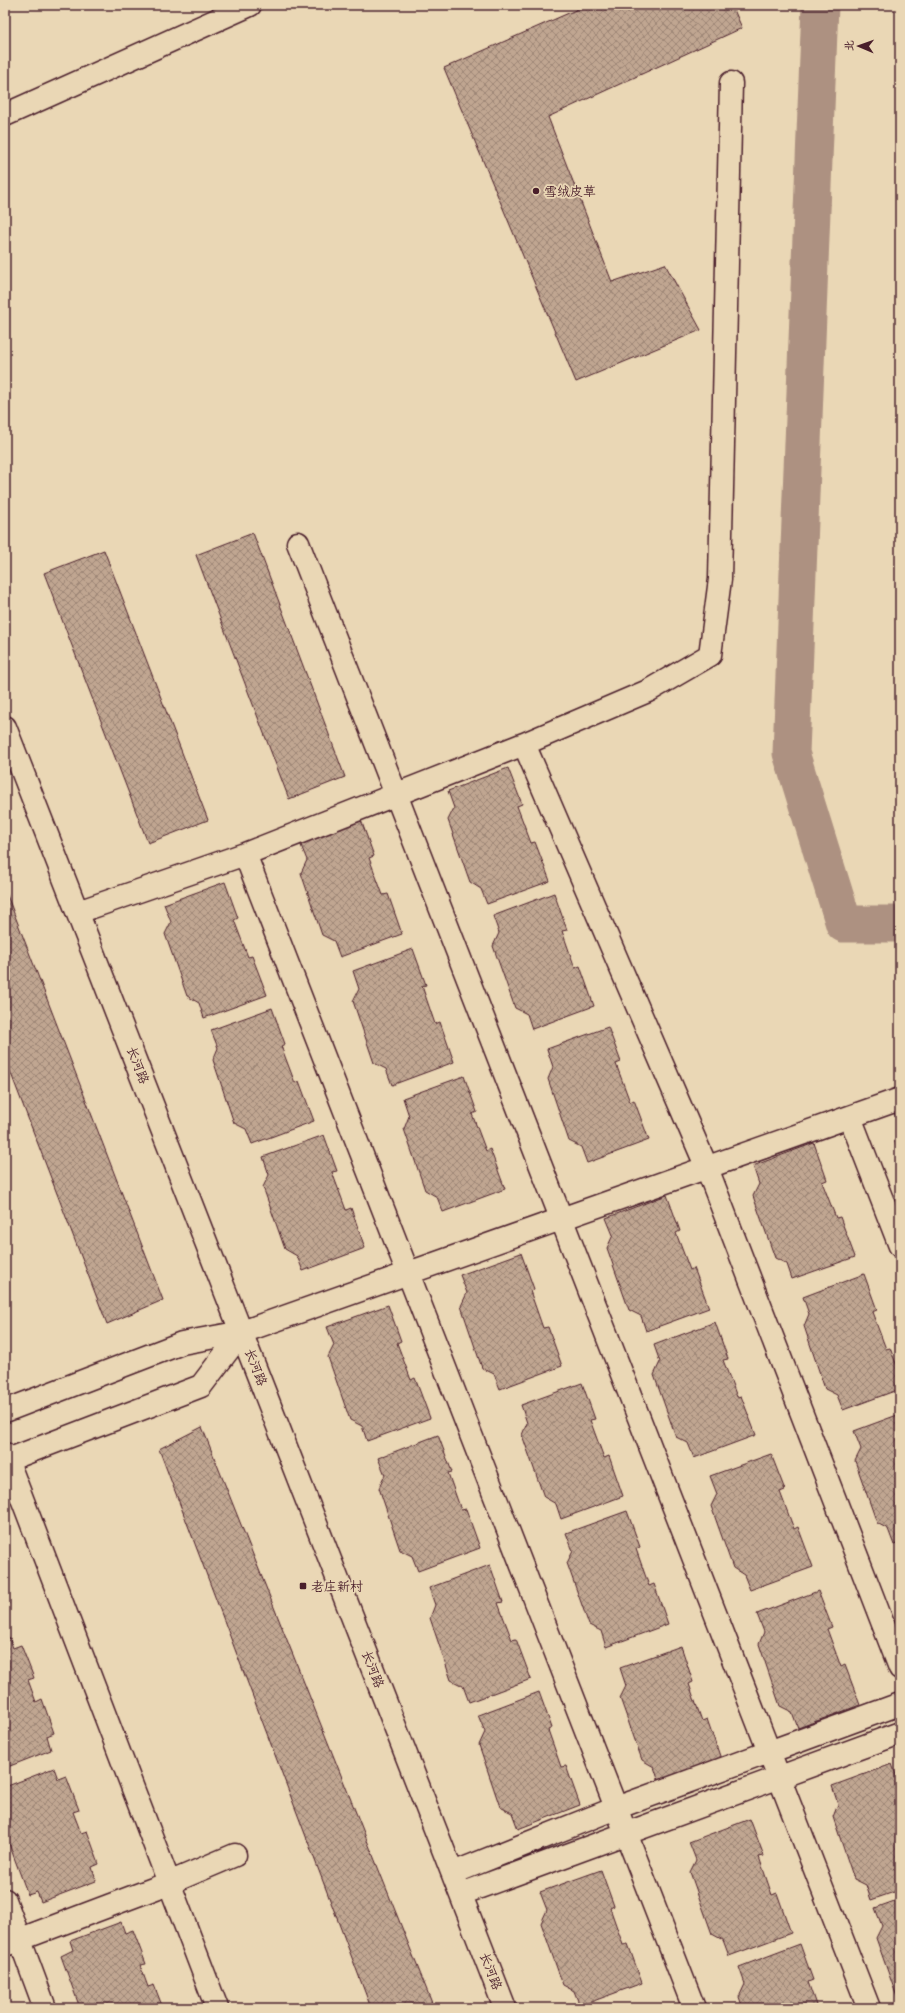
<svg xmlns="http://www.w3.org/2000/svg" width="905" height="2013" font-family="Itim,'LXGW WenKai TC',sans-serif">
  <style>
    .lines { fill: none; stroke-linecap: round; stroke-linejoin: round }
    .canal { stroke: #ad9181; stroke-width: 37 }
    .building { fill: url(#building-cross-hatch); stroke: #4a1f2b }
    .minor-casing { stroke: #4a1f2b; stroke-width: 25 }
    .minor { stroke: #ead7b5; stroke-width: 22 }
    .poi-dot { fill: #4a1f2b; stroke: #ead7b5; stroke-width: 1.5 }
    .labels { text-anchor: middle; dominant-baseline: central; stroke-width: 3.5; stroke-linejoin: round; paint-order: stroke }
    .poi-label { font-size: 13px; fill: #4a1f2b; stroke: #ead7b5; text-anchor: start }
    .street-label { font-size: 13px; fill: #4a1f2b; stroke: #ead7b5 }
  </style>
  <defs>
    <pattern id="building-cross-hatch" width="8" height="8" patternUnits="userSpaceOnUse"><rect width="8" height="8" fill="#c0a691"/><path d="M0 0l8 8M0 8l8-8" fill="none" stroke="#9e8777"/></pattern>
  </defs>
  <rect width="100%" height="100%" fill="#ead7b5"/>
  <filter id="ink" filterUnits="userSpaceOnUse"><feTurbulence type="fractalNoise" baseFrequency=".025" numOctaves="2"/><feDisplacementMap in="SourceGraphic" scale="8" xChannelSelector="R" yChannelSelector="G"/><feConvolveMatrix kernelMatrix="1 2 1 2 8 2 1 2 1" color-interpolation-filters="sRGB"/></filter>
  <g filter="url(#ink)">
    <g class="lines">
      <path class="canal" d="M820 5 791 753 844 924H900"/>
    </g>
    <path class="building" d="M587 5H732L742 28 548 117 612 282 665 264 701 330 576 382 444 68Z
      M253 533 345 777 289 799 196 555Z
      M104 550 208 820 148 843 44 573Z
      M508 768 522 804 517 806 531 843 535 842 550 881 487 904 481 889 470 882 448 820 454 808 448 791Z
      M361 820 374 856 369 858 383 895 388 894 402 934 340 957 334 941 322 935 301 873 307 860 300 843Z
      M225 882 238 918 234 920 248 957 252 956 267 995 204 1018 199 1003 187 996 165 934 171 922 164 904Z
      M5 890 163 1300 107 1324 5 1058Z
      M554 893 567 930 562 931 575 968 580 966 594 1006 532 1029 527 1014 515 1008 493 946 499 933 493 916Z
      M413 949 426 985 422 986 435 1024 440 1022 454 1062 392 1085 386 1069 374 1063 353 1001 359 989 353 971Z
      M272 1008 285 1044 281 1046 295 1083 299 1081 314 1121 252 1144 246 1129 234 1123 213 1060 218 1048 211 1030Z
      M608 1027 621 1062 616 1064 630 1102 634 1100 649 1140 587 1163 581 1147 569 1141 548 1079 553 1067 547 1049Z
      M464 1076 477 1112 472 1114 486 1151 490 1149 505 1189 443 1212 437 1197 425 1190 404 1129 409 1116 403 1098Z
      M900 1109V1128L894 1112Z
      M900 1130V1158L895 1142Z
      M324 1135 337 1171 332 1172 346 1210 351 1208 365 1248 303 1271 297 1256 285 1249 263 1187 269 1175 263 1157Z
      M814 1143 827 1180 822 1182 836 1218 840 1217 855 1257 792 1279 787 1264 775 1258 753 1196 759 1184 753 1166Z
      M667 1195 680 1231 676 1233 690 1270 694 1268 709 1308 646 1331 641 1316 629 1310 607 1248 613 1235 606 1218Z
      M521 1253 534 1289 530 1291 543 1328 548 1327 562 1366 500 1389 494 1374 482 1368 461 1306 467 1293 460 1275Z
      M864 1274 877 1310 872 1312 886 1349 890 1348 900 1374V1389L843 1410 837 1395 825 1389 804 1326 809 1314 803 1297Z
      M388 1305 401 1341 397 1343 411 1380 415 1378 430 1418 367 1441 362 1426 350 1420 328 1357 334 1345 327 1327Z
      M715 1322 728 1359 723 1360 737 1397 741 1396 756 1435 694 1458 688 1443 676 1437 654 1375 660 1362 654 1345Z
      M582 1383 595 1419 590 1420 604 1458 609 1456 623 1496 561 1519 556 1504 544 1497 522 1435 527 1423 521 1405Z
      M900 1414V1543L894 1545 888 1529 877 1523 855 1461 861 1449 854 1431Z
      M202 1427 434 2008H371L159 1449Z
      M438 1435 452 1472 448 1473 461 1510 466 1509 480 1548 418 1571 412 1556 400 1550 379 1488 385 1475 378 1458Z
      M771 1454 785 1490 780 1492 794 1529 798 1527 813 1567 750 1590 744 1575 733 1568 711 1506 717 1494 710 1476Z
      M627 1511 640 1547 636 1549 649 1586 654 1584 668 1624 606 1647 601 1631 589 1625 567 1563 573 1551 566 1533Z
      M490 1565 503 1602 498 1603 512 1640 516 1639 531 1679 469 1702 463 1686 451 1680 430 1618 435 1605 429 1588Z
      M818 1591 832 1627 827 1629 841 1667 845 1665 860 1705 798 1728 792 1712 780 1706 759 1644 764 1632 757 1614Z
      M5 1594 9 1604 5 1605Z
      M9 1637 13 1648 21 1645 34 1678 28 1680 36 1702 42 1699 54 1733 47 1736 51 1750 5 1768V1638Z
      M681 1646 693 1682 689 1684 702 1721 707 1719 721 1759 659 1782 654 1767 642 1760 620 1698 626 1686 620 1668Z
      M539 1692 552 1728 548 1730 561 1767 566 1766 580 1805 518 1829 512 1813 500 1807 479 1745 485 1732 478 1715Z
      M892 1764 900 1786V1890L871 1900 866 1885 854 1879 833 1817 838 1804 832 1786Z
      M54 1768 58 1779 66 1776 79 1810 73 1812 81 1833 87 1831 99 1864 92 1867 96 1881 41 1902 37 1892 28 1895 5 1833V1787Z
      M750 1819 764 1856 759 1857 772 1895 777 1893 791 1933 729 1956 723 1940 712 1934 690 1872 696 1860 689 1842Z
      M601 1870 614 1906 610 1908 623 1945 628 1944 642 1983 580 2006 574 1991 563 1985 541 1923 547 1910 540 1892Z
      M900 1899V2002L898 2000 876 1938 882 1926 875 1908Z
      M121 1922 125 1933 133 1930 146 1964 140 1965 148 1987 154 1985 163 2008H80L61 1956 73 1950 70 1941Z
      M800 1944 813 1980 808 1982 817 2008H743L739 1997 745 1984 739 1967Z"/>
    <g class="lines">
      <g class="minor-casing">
        <path id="minor" d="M5 115 250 5
          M298 543 869 2008
          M5 727 505 2008
          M524 744 707 1168 900 1668
          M245 854 694 2008
          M78 912 245 854 524 744 648 691 710 655 720 579 731 83
          M850 1117 900 1246
          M5 1411 182 1343 242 1332 900 1099
          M5 1454 217 2008
          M5 1461 201 1386 242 1332
          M453 1873 616 1808 900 1704
          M461 1894 900 1733
          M5 1900 45 2008
          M5 1945 169 1883 235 1855"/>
      </g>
      <use href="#minor" class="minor"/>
    </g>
  </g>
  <g class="poi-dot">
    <circle cx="536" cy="191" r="4"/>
    <rect x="299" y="1582" width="8" height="8" rx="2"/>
  </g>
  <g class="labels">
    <g class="poi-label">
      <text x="544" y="191">雪绒皮草</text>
      <text x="311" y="1586">老庄新村</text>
    </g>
    <g class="street-label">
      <text transform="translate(138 1065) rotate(69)">长河路</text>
      <text transform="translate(256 1367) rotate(69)">长河路</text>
      <text transform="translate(373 1669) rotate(69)">长河路</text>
      <text transform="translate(491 1971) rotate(69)">长河路</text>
    </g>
  </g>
  <rect width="905" height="2013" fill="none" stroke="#ead7b5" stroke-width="20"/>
  <rect x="10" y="10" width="885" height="1993" fill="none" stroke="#4a1f2b" stroke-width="1.5" filter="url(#ink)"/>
  <g transform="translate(859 46) rotate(272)" stroke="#ead7b5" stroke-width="3" paint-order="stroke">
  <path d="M0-3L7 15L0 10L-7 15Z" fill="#4a1f2b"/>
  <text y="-6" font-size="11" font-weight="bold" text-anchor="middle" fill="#4a1f2b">北</text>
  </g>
</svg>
